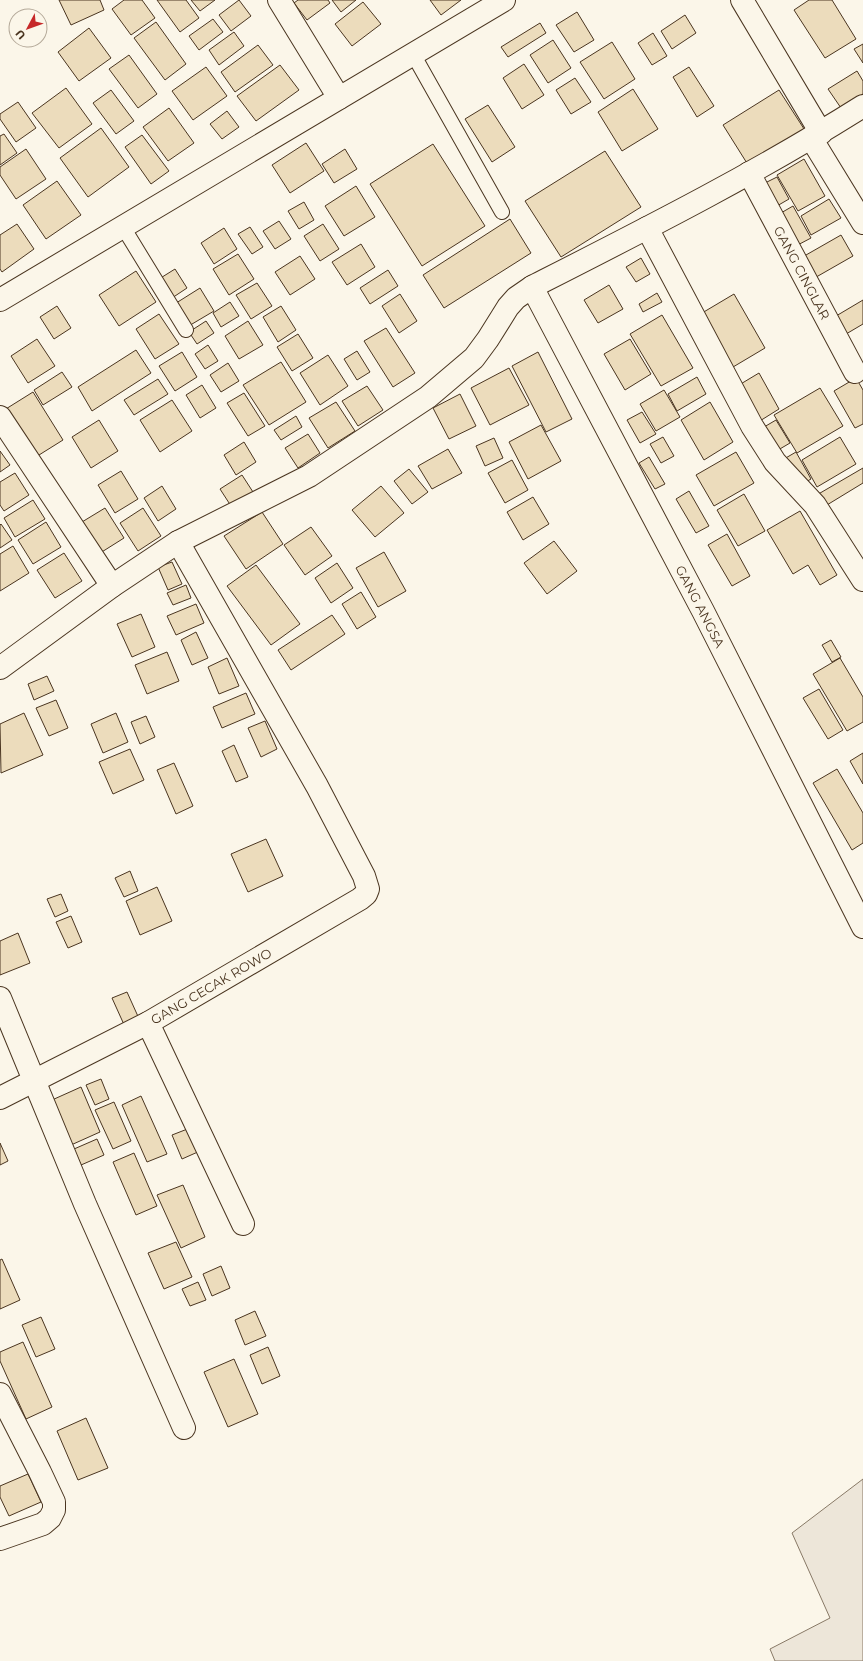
<svg xmlns="http://www.w3.org/2000/svg" width="863" height="1661" font-family="Montserrat,sans-serif">
  <style>
    .green { fill: #ede6d9; stroke: #887966 }
    .building { fill: #ecdcbc; stroke: #4a3520 }
    .lines { fill: none; stroke-linecap: round; stroke-linejoin: round }
    .service-casing { stroke: #4a3520; stroke-width: 16 }
    .minor-casing { stroke: #4a3520; stroke-width: 24 }
    .service { stroke: #fbf6e9; stroke-width: 14 }
    .minor { stroke: #fbf6e9; stroke-width: 22 }
    .labels { text-anchor: middle; dominant-baseline: central; stroke-width: 3; stroke-linejoin: round; paint-order: stroke }
    .street-label { font-size: 13px; fill: #4a3520; stroke: #fbf6e9 }
  </style>
  <rect width="100%" height="100%" fill="#fbf6e9"/>
  <path class="green" d="M863 1479V1661H775L770 1649 830 1618 792 1533Z"/>
  <path class="building" d="M59 0H100L104 10 71 25Z
    M124 0H142L155 18 131 35 112 9Z
    M157 0H186L199 18 180 32Z
    M191 0H215L200 11Z
    M239 0 251 16 231 31 219 15Z
    M298 0H328L330 3 307 20 294 3Z
    M332 0H356L341 12Z
    M430 0H461L441 15Z
    M809 0H832L856 39 825 58 794 10Z
    M363 2 381 24 352 46 335 24Z
    M577 12 594 40 574 52 556 25Z
    M685 15 696 33 672 49 661 31Z
    M213 19 223 32 199 50 189 36Z
    M156 22 186 64 165 80 134 38Z
    M540 23 546 33 508 57 501 47Z
    M89 28 111 58 79 81 58 52Z
    M234 32 244 46 219 65 209 50Z
    M653 33 667 56 652 65 638 43Z
    M553 40 571 68 548 83 530 55Z
    M612 42 635 79 604 99 580 62Z
    M863 44V63L854 49Z
    M258 45 273 65 235 92 221 72Z
    M129 55 157 94 138 108 109 69Z
    M524 64 544 95 522 109 503 78Z
    M280 65 299 90 256 121 237 96Z
    M206 67 227 96 193 120 172 91Z
    M689 67 714 106 697 117 673 77Z
    M857 71 863 81V94L841 108 828 89Z
    M575 78 591 102 571 114 556 90Z
    M66 88 92 124 59 148 32 113Z
    M633 89 658 129 622 151 598 112Z
    M111 90 134 121 116 134 93 103Z
    M779 90 806 132 750 168 723 125Z
    M18 102 36 128 16 142 0 119V114Z
    M488 105 515 147 492 162 465 119Z
    M169 108 194 143 168 161 143 127Z
    M227 111 239 127 222 139 210 124Z
    M101 128 129 167 88 197 60 158Z
    M4 134 17 153 0 165V136Z
    M142 135 169 171 151 184 125 147Z
    M306 143 324 171 290 193 272 165Z
    M433 144 485 226 422 266 370 184Z
    M26 149 46 179 16 199 0 175V167Z
    M345 149 357 169 334 183 322 164Z
    M605 151 641 207 561 257 525 201Z
    M804 159 825 196 798 211 777 175Z
    M777 177 789 199 770 210 757 187Z
    M57 181 81 215 46 239 23 205Z
    M356 186 375 217 344 236 325 206Z
    M829 199 841 218 811 235 801 216Z
    M304 202 314 220 299 229 288 211Z
    M793 206 811 238 792 248 774 217Z
    M510 219 531 253 444 308 423 275Z
    M279 221 291 239 275 249 263 231Z
    M17 224 34 249 2 272 0 269V235Z
    M323 224 339 249 320 261 304 236Z
    M250 227 263 247 252 254 238 234Z
    M224 228 237 249 214 264 201 243Z
    M841 235 853 256 811 280 799 259Z
    M361 244 375 267 347 285 332 262Z
    M238 254 254 279 229 295 213 269Z
    M300 256 315 279 290 295 275 272Z
    M641 258 650 274 636 282 626 267Z
    M175 269 187 288 172 298 159 279Z
    M388 270 398 286 370 304 360 288Z
    M136 271 156 302 119 326 99 295Z
    M257 283 272 306 251 319 236 295Z
    M609 285 623 309 598 323 584 300Z
    M200 288 214 311 187 327 173 305Z
    M657 293 662 302 643 312 639 304Z
    M400 294 417 321 399 333 382 306Z
    M734 294 765 348 728 370 697 316Z
    M863 300V324L841 337 831 319Z
    M230 302 239 316 221 327 213 313Z
    M57 306 71 328 54 339 40 317Z
    M281 306 296 330 278 342 263 317Z
    M159 314 179 344 155 359 136 329Z
    M662 315 693 368 661 386 630 334Z
    M206 321 214 333 197 344 189 332Z
    M248 321 263 345 239 359 225 336Z
    M386 328 415 373 393 387 364 341Z
    M298 334 313 358 292 371 277 347Z
    M37 339 55 366 28 383 11 356Z
    M630 339 651 374 625 390 604 354Z
    M208 345 218 361 205 369 195 354Z
    M136 350 151 373 92 411 78 387Z
    M357 351 370 372 357 380 344 359Z
    M182 352 197 377 175 391 159 366Z
    M538 352 572 419 546 432 512 366Z
    M328 355 348 386 320 405 300 373Z
    M281 362 306 402 269 425 243 385Z
    M228 363 239 381 221 392 210 375Z
    M509 368 529 405 490 425 471 388Z
    M62 372 72 387 43 405 34 390Z
    M759 373 779 409 755 424 734 388Z
    M697 377 706 394 677 411 668 394Z
    M856 378 863 390V424L855 428 834 391Z
    M158 379 168 394 134 415 124 400Z
    M202 385 216 408 200 418 186 395Z
    M367 386 383 410 358 426 342 401Z
    M820 388 843 426 797 453 774 415Z
    M664 390 680 417 656 431 640 404Z
    M33 392 63 440 31 460 1 412Z
    M244 393 265 426 248 436 227 403Z
    M460 394 476 426 449 439 433 408Z
    M172 400 192 431 160 452 140 420Z
    M336 402 355 431 328 448 309 418Z
    M710 402 733 442 704 460 681 420Z
    M642 412 656 434 640 443 627 420Z
    M296 416 302 427 281 440 274 430Z
    M99 420 118 451 91 468 72 437Z
    M776 420 790 443 773 453 759 430Z
    M541 425 561 461 528 479 509 442Z
    M308 434 320 453 298 468 285 448Z
    M663 437 674 456 661 463 650 444Z
    M840 437 856 464 817 487 802 460Z
    M494 438 503 458 485 466 476 446Z
    M244 442 256 462 236 475 224 455Z
    M448 449 462 473 432 489 418 466Z
    M0 451 10 465 0 472Z
    M736 452 754 483 714 506 696 475Z
    M796 452 811 479 799 486 784 459Z
    M649 457 665 484 655 489 639 463Z
    M512 460 528 490 505 503 488 473Z
    M863 468V483L822 508 815 496Z
    M409 469 428 492 412 504 394 481Z
    M121 471 138 499 115 513 98 485Z
    M15 473 29 495 4 511 0 505V482Z
    M242 475 253 492 231 506 220 489Z
    M162 486 176 509 158 521 144 498Z
    M381 486 404 513 375 537 352 510Z
    M689 491 709 526 696 533 676 499Z
    M744 494 765 531 738 546 717 510Z
    M533 497 549 524 523 540 507 512Z
    M33 500 45 519 15 537 4 518Z
    M105 508 124 538 97 555 77 525Z
    M143 508 161 536 138 551 120 523Z
    M800 511 837 575 820 585 808 565 793 574 767 530Z
    M262 512 283 544 246 569 224 536Z
    M46 522 61 547 33 564 18 540Z
    M1 524 12 540 0 548V525Z
    M311 527 332 556 305 575 284 545Z
    M727 534 750 576 732 586 708 545Z
    M554 541 577 571 547 594 524 563Z
    M13 546 29 573 0 591V554Z
    M384 552 406 591 378 607 356 568Z
    M64 553 82 581 55 598 37 570Z
    M172 562 182 584 168 590 158 567Z
    M337 563 353 588 331 603 315 578Z
    M256 565 300 624 271 645 227 586Z
    M186 585 191 598 173 605 167 593Z
    M361 592 376 617 357 629 342 604Z
    M196 604 204 623 176 635 167 616Z
    M141 614 155 647 132 657 117 624Z
    M332 615 345 634 291 670 278 650Z
    M196 632 208 658 192 665 181 640Z
    M831 640 841 657 832 662 822 645Z
    M167 652 179 681 147 694 135 665Z
    M227 658 239 686 219 694 208 667Z
    M840 658 863 697V722L847 731 813 674Z
    M47 676 54 691 34 700 28 684Z
    M819 689 843 730 828 739 803 698Z
    M246 693 255 714 222 728 213 707Z
    M56 700 68 728 49 736 36 708Z
    M24 713 43 755 1 773 0 724Z
    M116 713 128 742 103 753 91 724Z
    M146 716 155 737 140 744 131 722Z
    M265 721 277 749 261 757 248 728Z
    M234 745 248 777 236 782 222 751Z
    M130 749 144 780 113 794 99 762Z
    M863 753V784L850 761Z
    M174 763 193 806 176 814 157 770Z
    M837 769 863 813V843L852 850 813 783Z
    M266 839 283 876 248 892 231 854Z
    M130 871 138 891 124 897 115 878Z
    M157 887 172 921 140 935 126 901Z
    M61 894 68 911 55 917 47 899Z
    M71 916 82 942 68 948 56 922Z
    M18 933 30 963 0 975V941Z
    M127 992 141 1023 126 1029 112 998Z
    M101 1079 109 1099 95 1105 86 1085Z
    M81 1087 100 1132 71 1145 52 1100Z
    M141 1096 167 1154 147 1162 122 1105Z
    M114 1102 131 1141 113 1149 95 1110Z
    M190 1128 200 1151 182 1159 172 1135Z
    M97 1139 104 1155 81 1165 74 1149Z
    M0 1143 8 1161 0 1165Z
    M134 1153 157 1206 136 1215 113 1162Z
    M183 1185 205 1237 181 1248 157 1195Z
    M176 1242 192 1277 164 1289 148 1253Z
    M2 1259 20 1300 0 1309V1260Z
    M221 1266 230 1288 212 1296 203 1274Z
    M198 1282 206 1300 190 1306 182 1289Z
    M255 1311 266 1336 245 1345 235 1320Z
    M41 1317 55 1349 36 1357 22 1325Z
    M23 1342 52 1407 26 1419 0 1361V1352Z
    M268 1347 280 1376 262 1384 250 1355Z
    M234 1359 258 1414 228 1427 204 1372Z
    M86 1418 108 1468 78 1480 57 1431Z
    M28 1474 41 1502 9 1516 0 1497V1486Z"/>
  <g class="lines">
    <g class="service-casing">
      <path id="service" d="M413 54 502 212
        M123 227 186 330"/>
    </g>
    <g class="minor-casing">
      <g id="minor">
        <path d="M279 0 339 98"/>
        <path d="M742 0 821 133"/>
        <path d="M811 138 863 223"/>
        <path id="s1" d="M749 173 855 372"/>
        <path d="M647 228 752 426 775 462 815 505 863 580"/>
        <path id="s2" d="M532 287 703 611 863 927"/>
        <path d="M0 300 504 0"/>
        <path d="M0 417 112 586"/>
        <path d="M0 668 112 586 178 542 309 476 428 397 474 358 488 339 508 307 516 298 532 287C644 230 757 173 863 106"/>
        <path d="M0 998 85 1204 184 1428"/>
        <path d="M148 1023 243 1224"/>
        <path id="s3" d="M0 1098 148 1023 360 899 366 894 368 889 364 876 317 786 178 542"/>
        <path d="M0 1394 40 1472 54 1502V1510L50 1518 43 1524 0 1539"/>
      </g>
    </g>
    <use href="#service" class="service"/>
    <use href="#minor" class="minor"/>
  </g>
  <g class="labels">
    <g class="street-label">
      <text stroke="none"><textPath href="#s1" startOffset="113">GANG CINGLAR</textPath></text>
      <text stroke="none"><textPath href="#s2" startOffset="361">GANG ANGSA</textPath></text>
      <text stroke="none"><textPath href="#s3" startOffset="239">GANG CECAK ROWO</textPath></text>
    </g>
  </g>
  <g transform="translate(28 28) rotate(229)"><circle r="19" fill="#fbf6e9" stroke="#b4a999"/>
  <path d="M0-3L7 15L0 10L-7 15Z" fill="#c62828"/>
  <text y="-6" font-size="11" font-weight="bold" text-anchor="middle" fill="#4a3520">U</text>
  </g>
</svg>
